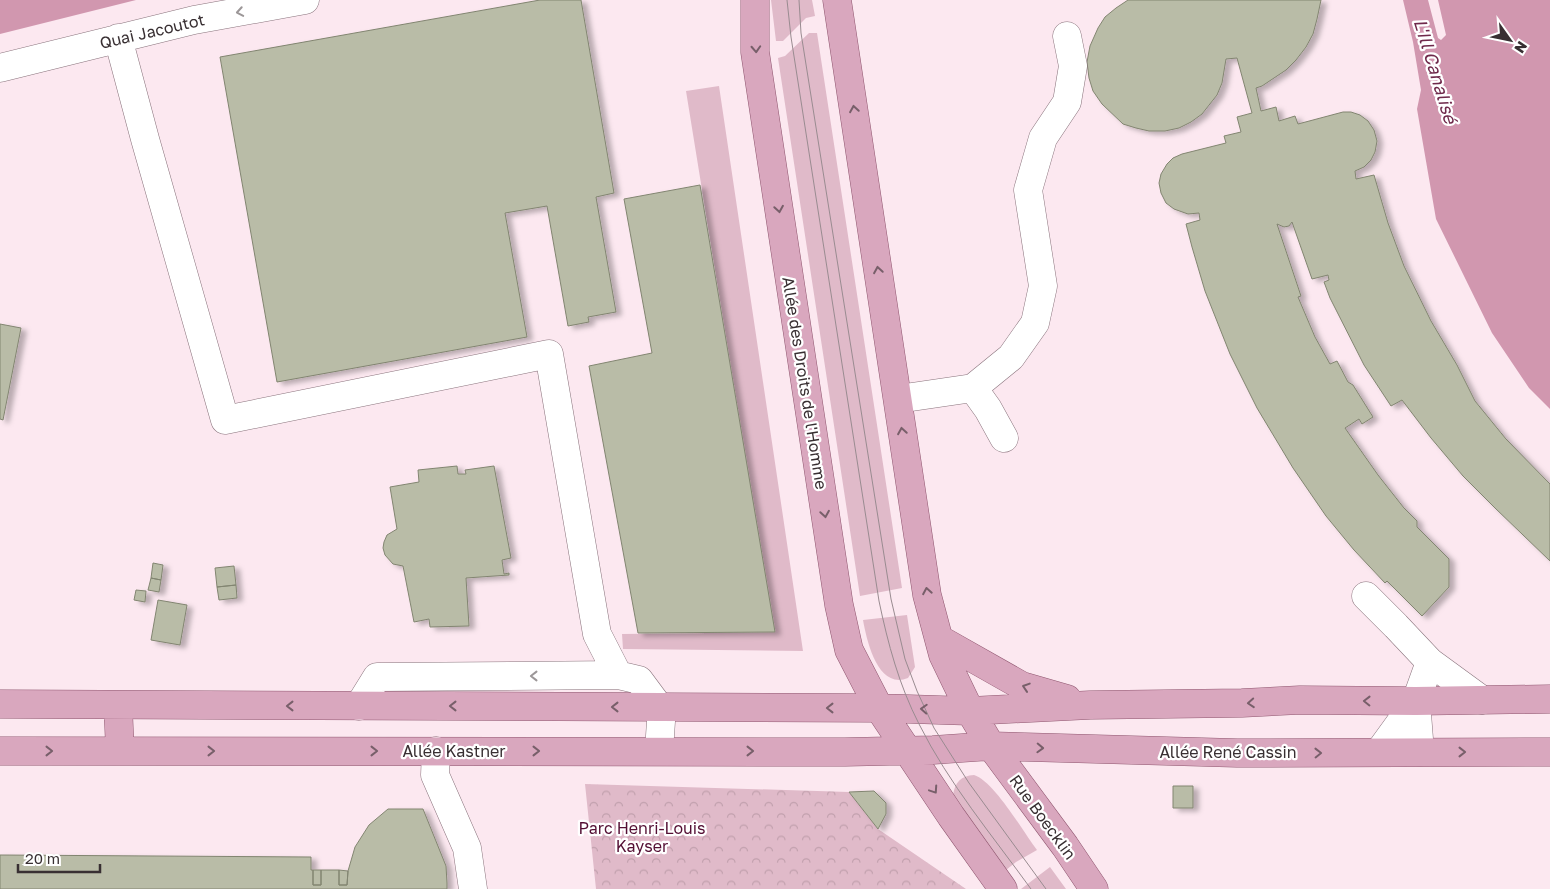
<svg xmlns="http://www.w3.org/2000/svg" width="1550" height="889" font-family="'Golos Text',sans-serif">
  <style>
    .grass { fill: #e0bac9 }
    .park { fill: url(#park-crowns) }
    .water { fill: #d197af }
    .building { fill: #b9bca7; stroke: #828571; filter: url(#shadow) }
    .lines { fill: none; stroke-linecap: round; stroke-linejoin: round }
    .minor-casing { stroke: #89737c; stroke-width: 29 }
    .major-casing { stroke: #905770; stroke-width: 29 }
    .minor { stroke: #fff; stroke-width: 28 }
    .major { stroke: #d9a7be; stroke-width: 28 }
    .tram { stroke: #998b90; stroke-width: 1 }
    .oneway { stroke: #9c9798 }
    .oneway2 { stroke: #785f6a }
    .labels { text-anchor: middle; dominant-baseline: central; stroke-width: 4.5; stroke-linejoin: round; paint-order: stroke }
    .street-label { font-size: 16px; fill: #382f32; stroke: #fff }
    .park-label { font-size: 16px; fill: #540f34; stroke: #fff }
    .water-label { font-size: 18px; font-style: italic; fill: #6f294b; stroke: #fff }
  </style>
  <defs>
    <pattern id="park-crowns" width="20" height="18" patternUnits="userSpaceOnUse" patternTransform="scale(1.25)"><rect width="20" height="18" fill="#e0bac9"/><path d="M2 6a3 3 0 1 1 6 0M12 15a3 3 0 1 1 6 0" fill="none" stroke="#c1a0ad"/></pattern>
    <filter id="shadow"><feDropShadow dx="5.5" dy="3" stdDeviation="2.5" flood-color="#0004"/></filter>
  </defs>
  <rect width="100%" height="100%" fill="#fce8f0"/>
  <path class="grass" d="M771 0H812L815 16 806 18 783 41H776Z
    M809 33H817L902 588 860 596 778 58 785 56Z
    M719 86 803 651 623 649 622 634 775 632 745 455 686 91Z
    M907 615 915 667 908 678C878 690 867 642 863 620Z
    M974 775C994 781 1024 833 1037 850L1016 862 1001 874 953 795C955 782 961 776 974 775Z
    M1050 867 1066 889H1021Z"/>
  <path class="park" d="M585 784 849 792 878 829 966 889H596Z"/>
  <path class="water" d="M0 0H136L0 34Z
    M1403 0H1428L1438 38 1441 40 1446 35 1438 0H1550V409L1529 388 1492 333 1436 219 1417 109 1421 90 1413 42Z"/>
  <path class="building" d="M540 0H581L614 193 596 197 616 312 588 317 589 322 568 326 547 206 505 213 527 337 277 382 220 57Z
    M1128 0H1321L1317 19 1313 34 1306 47 1296 60 1286 70 1262 86 1256 88 1261 111 1276 107 1279 121 1295 116 1298 124 1343 112H1351L1360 115 1368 121 1374 130 1377 141 1375 152 1371 160 1364 167 1355 171 1356 179 1374 175 1388 223 1404 266 1431 321 1457 365 1475 401 1506 439 1550 484V561L1495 508 1463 476 1431 438 1402 400 1391 406 1364 365 1330 298 1324 282 1329 280 1328 275 1312 279 1292 222 1289 226 1284 227 1277 224 1301 296 1298 297 1315 337 1330 364 1337 361 1348 382 1353 385 1373 417 1362 424 1359 419 1345 428 1378 475 1404 508 1417 521V527L1449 559V587L1422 616 1387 581 1385 583 1354 550 1326 516 1293 468 1257 408 1230 354 1205 291 1192 247 1186 224 1200 220 1199 213 1188 214 1174 209 1166 203 1161 193 1159 183 1161 174 1167 164 1173 158 1182 154 1226 143 1224 136 1241 132 1237 117 1252 113 1237 58 1226 59 1222 83 1217 95 1202 114 1191 122 1179 128 1165 131H1149L1136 128 1123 124 1102 104 1093 91 1089 78 1087 62 1090 46 1098 28 1105 17 1116 8Z
    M700 185 775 632 638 633 589 366 652 353 624 199Z
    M0 324 21 328 3 420 0 419Z
    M457 466 458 474H466L465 470 494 466 511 558 502 560 504 574 509 573V575L466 578 469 626 430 627 429 619 414 622 403 566 393 564 385 555 383 548 384 542 387 535 397 529 390 487 419 482 418 470Z
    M153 563 163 565 161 580 151 578Z
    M234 566 236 585 217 587 215 568Z
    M151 578 161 580 159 592 148 590Z
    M236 585 237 598 219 600 217 587Z
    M136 590 146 591 145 602 134 600Z
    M158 600 187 605 180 645 151 640Z
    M1173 786H1193V808H1173Z
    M874 791 886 803V814L878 829 849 792Z
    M388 809H423L446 866 447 883V889H0V855L311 857V870H313V885H321V870H339V885H347L348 871 355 847 369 825Z
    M313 870H321V885H313Z
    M339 870 348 871 347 885H339Z"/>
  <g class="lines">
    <g class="minor-casing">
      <path id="minor" d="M118 38 145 139 225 420 549 354 597 634 618 675 639 680 659 707 661 721 659 751
        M0 68 194 20 305 0
        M973 388 1011 357 1035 323 1043 286 1028 190 1043 138 1067 102 1073 66 1067 36
        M898 399 973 388 988 409 1004 438
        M1366 596 1396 626 1430 662 1482 700
        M1416 701 1420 752
        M359 706 377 677 618 675
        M436 751 435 775 467 848 473 889
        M1379 752 1416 701 1430 662"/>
    </g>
    <g class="major-casing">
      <path id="major" d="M755 0V52L839 605 849 650 879 708 951 816 1003 889
        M837 0 927 595 943 655 970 711 991 746 1065 846 1094 889
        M939 639 1022 686 1067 699
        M0 704 879 708 970 711 1090 705 1242 703 1300 700 1416 701 1550 699
        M118 705 120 751
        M0 751 845 752 933 750 991 746 1237 753 1550 752"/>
    </g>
    <use href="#minor" class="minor"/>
    <use href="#major" class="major"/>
    <path class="tram" d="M787 0 791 37 879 601C888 644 899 685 919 724 949 784 992 835 1031 889
      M799 0 801 33 891 599 905 659 917 691 934 728 969 783 1046 889"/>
  </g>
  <defs><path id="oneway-chevron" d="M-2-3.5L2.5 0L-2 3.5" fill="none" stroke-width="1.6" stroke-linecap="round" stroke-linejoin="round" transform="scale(1.25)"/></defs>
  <g class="oneway">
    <use href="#oneway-chevron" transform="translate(240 12) rotate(170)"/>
    <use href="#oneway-chevron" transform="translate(534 676) rotate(180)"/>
  </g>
  <g class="oneway2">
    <use href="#oneway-chevron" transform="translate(756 49) rotate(87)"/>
    <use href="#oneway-chevron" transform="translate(854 109) rotate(-99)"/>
    <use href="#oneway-chevron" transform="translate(779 209) rotate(81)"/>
    <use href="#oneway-chevron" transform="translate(878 270) rotate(-99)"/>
    <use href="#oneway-chevron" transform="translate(902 431) rotate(-99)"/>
    <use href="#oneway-chevron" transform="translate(825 514) rotate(81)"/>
    <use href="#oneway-chevron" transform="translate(927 591) rotate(-100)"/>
    <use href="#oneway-chevron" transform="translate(1026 687) rotate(-162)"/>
    <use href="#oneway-chevron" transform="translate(1367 701) rotate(-179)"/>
    <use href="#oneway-chevron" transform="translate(1251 703) rotate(176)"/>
    <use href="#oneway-chevron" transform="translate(290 706) rotate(-180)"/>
    <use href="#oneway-chevron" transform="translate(453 706) rotate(-180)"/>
    <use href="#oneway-chevron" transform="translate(615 707) rotate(-180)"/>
    <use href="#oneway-chevron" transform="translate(830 708) rotate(-180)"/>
    <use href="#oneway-chevron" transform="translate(924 709) rotate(-177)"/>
    <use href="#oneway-chevron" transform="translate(1040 748) rotate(2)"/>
    <use href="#oneway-chevron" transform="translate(49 751)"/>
    <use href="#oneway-chevron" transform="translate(211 751)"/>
    <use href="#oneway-chevron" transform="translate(374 751)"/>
    <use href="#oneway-chevron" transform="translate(536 751)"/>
    <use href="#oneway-chevron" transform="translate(750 751)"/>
    <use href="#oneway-chevron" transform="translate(1462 752)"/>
    <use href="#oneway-chevron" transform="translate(1318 753) rotate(-1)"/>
    <use href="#oneway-chevron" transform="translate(934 790) rotate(56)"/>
  </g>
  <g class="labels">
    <g class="street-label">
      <text transform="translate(152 31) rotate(-13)">Quai Jacoutot</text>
      <text transform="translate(805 383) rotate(81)">Allée des Droits de l'Homme</text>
      <text x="454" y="751">Allée Kastner</text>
      <text x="1228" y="752">Allée René Cassin</text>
      <text transform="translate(1043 817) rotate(54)">Rue Boecklin</text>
    </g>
    <g class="park-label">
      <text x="642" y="828">Parc Henri-Louis<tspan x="642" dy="18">Kayser</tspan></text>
    </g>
    <g class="water-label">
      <text transform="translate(1436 71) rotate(73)">L'Ill Canalisé</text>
    </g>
  </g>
  <g transform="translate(1510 40) rotate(123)" stroke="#ffffff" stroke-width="4" paint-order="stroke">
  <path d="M0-4L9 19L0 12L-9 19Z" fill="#382f32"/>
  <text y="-8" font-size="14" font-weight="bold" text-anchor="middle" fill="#382f32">N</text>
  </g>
  <path d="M18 864v8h82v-8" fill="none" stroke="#382f32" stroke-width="2.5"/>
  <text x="25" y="864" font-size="15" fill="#382f32" stroke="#ffffff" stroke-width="4" paint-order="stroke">20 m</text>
</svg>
